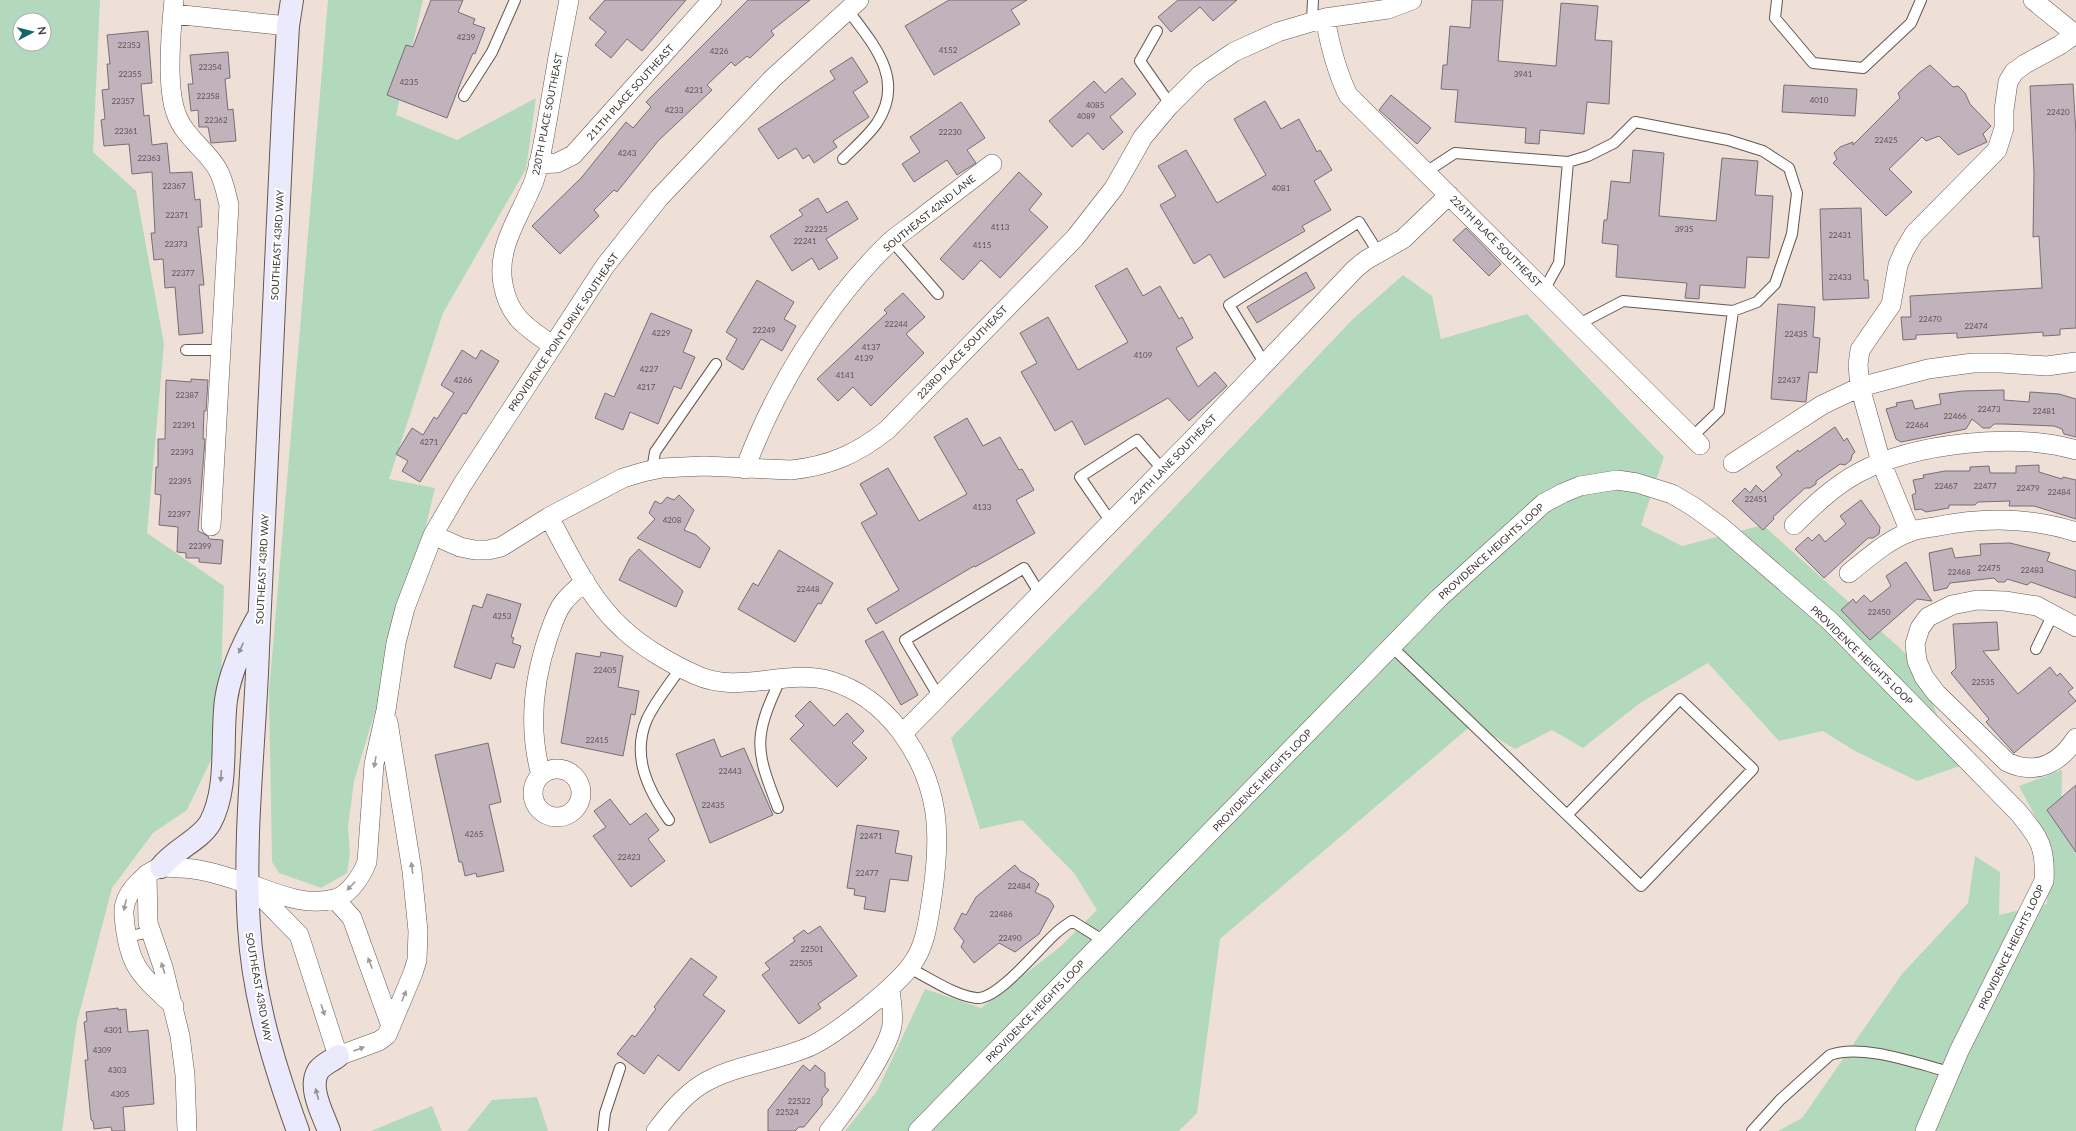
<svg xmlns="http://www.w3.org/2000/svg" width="2076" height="1131" font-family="Lato,sans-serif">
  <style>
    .green { fill: #b3d9bd; fill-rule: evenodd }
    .building { fill: #c1b3bb; stroke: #7a6d74 }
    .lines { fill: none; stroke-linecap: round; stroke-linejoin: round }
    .lane-casing { stroke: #645850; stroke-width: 12 }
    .street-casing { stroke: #645850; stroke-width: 20 }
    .secondary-casing { stroke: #645850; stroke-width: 24 }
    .lane { stroke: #fff; stroke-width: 10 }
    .street { stroke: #fff; stroke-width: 19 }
    .secondary { stroke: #ebeafc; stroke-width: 22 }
    .oneway { fill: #939097 }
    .oneway2 { fill: #9d9a98 }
    .labels { text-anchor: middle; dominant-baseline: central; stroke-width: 4; stroke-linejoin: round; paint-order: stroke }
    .number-label { font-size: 8px; fill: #5c5554 }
    .street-label { font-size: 10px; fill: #3b3632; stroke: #fff }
  </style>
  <rect width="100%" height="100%" fill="#eee0d7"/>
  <path class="green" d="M0 0H100L93 152 136 191 164 344 147 533 224 586 219 743 187 810 153 833 112 888 77 1022 62 1131H0ZM20 20H44V44H20Z
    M328 0H423L396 115 457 140 536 98 526 169 443 313 389 479 435 488 408 602 354 781 348 827 350 853 347 873 321 888 279 873 272 862 269 692Z
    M1403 275 1432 296 1441 339 1527 314 1664 457 1641 525 1682 546 1763 525 1913 660 1960 766 1917 781 1855 751 1823 731 1779 741 1708 663 1640 703 1583 748 1552 730 1515 749 1473 724 1220 939 1197 1113 1179 1131H845L877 1091 925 989 981 1008 1060 947 1097 910 1074 873 1022 820 980 829 951 738 1097 589 1352 320Z
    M2062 770 2061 826 2076 840V1131H1778L1802 1118 1902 974 1968 903 1975 856 2000 872 1999 915 2047 904 2049 842 2019 786Z
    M537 1097 548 1131H467L492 1100Z
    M432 1106 442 1131H371L427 1108Z"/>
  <path class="building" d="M431 0H463L458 12 475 19 473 24 485 28 475 54 473 53 462 79 447 118 387 95 406 45 413 47Z
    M605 0H686L642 51 627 39 611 58 595 45 606 32 589 18Z
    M748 0H810L771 31 774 35 750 58 747 56 735 66 731 62 707 85 712 90 658 141 617 192 614 190 594 210 599 216 560 254 532 226 582 177 626 122 633 128 651 107 646 102Z
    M949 0H1027L1011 10 1020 24 934 75 905 26Z
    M1178 0H1237L1213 21 1200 7 1171 32 1158 17Z
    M1472 0H1503L1498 61 1556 66 1561 3 1598 6 1595 40 1612 41 1609 104 1587 102 1584 134 1540 130 1539 144 1525 143 1526 128 1455 122 1458 90 1441 89 1443 65H1447L1450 26 1470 28Z
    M148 31 152 83 141 84 144 116 149 115 152 145 167 143 170 173 192 172 195 200 200 199 202 227H198L204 285H199L203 333 179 335 175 287 165 288 163 259 154 260 151 233H155L152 172 132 174 129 144 104 146 101 120 105 119 102 90 109 89 107 64H110L107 35Z
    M228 52 230 78 225 79 228 110 233 109 236 141 211 143 208 127H199L198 110 191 111 188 84H193L190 55Z
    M852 57 868 82 853 92 869 117 833 141 837 147 814 163 809 155 803 159 796 148 778 159 758 129 835 79 830 71Z
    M1930 65 1953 87 1958 86 1965 93 1970 104 1991 126 1983 134 1987 142 1958 155 1939 136 1926 141 1922 137 1889 169 1912 192 1886 216 1833 163 1837 159 1834 153 1840 147 1853 142V145L1900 98 1898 93 1919 73Z
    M1122 78 1136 94 1110 117 1123 132 1103 150 1088 133 1072 147 1049 121 1094 81 1105 93Z
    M2073 84 2076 134V328L2060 329V335L2043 336V332L1957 338V333L1916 335V339L1903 340 1901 317H1911L1910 296 2042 288 2039 236 2033 237 2034 173 2030 86Z
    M1784 85 1857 89 1855 116 1782 112Z
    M1391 95 1431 128 1417 144 1379 110Z
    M1265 101 1281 129 1299 119 1317 152 1320 150 1332 170 1314 181 1331 210 1302 226 1305 231 1224 278 1210 254 1194 264 1160 205 1176 196 1158 166 1186 150 1217 203 1266 175 1234 119Z
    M961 102 985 138 967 150 976 163 957 175 947 160 914 182 902 164 920 152 910 137Z
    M1633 150 1664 153 1659 216 1716 221 1722 158 1758 161 1755 195 1773 196 1769 258 1747 257 1745 288 1700 285 1699 299 1685 298 1687 283 1616 277 1618 245 1602 243 1604 220H1607L1611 181 1630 183Z
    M1019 172 1042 194 1029 210 1048 227 1000 278 981 260 963 280 940 259Z
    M818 198 827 213 847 201 858 219 826 239 838 258 819 270 812 258 792 271 770 236 803 215 799 210Z
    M1861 208 1864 280H1868L1869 298 1823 300 1820 209Z
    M1466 228 1501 264 1489 276 1453 240Z
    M1127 268 1143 296 1160 286 1179 319 1182 317 1193 338 1176 348 1198 387 1215 372 1227 386 1189 421 1168 398 1085 445 1072 421 1055 431 1021 372 1037 363 1020 333 1048 317 1078 370 1128 342 1095 286Z
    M1306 272 1315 288 1257 323 1247 307Z
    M757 280 794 302 784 319 796 326 782 351 761 339 743 370 726 359 737 339 726 332Z
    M903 293 925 317 906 334 924 353 871 406 853 387 838 401 817 379 887 313 884 310Z
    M1778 304 1815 307 1813 337 1820 338 1817 373 1809 372 1806 402 1771 399Z
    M651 313 692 330 683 352 695 357 681 389 674 386 658 424 630 412 623 430 595 418 605 393 614 397Z
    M462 350 476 359 481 350 499 361 466 414 463 413 420 482 402 471 408 461 396 454 412 428 423 435 434 417 437 419 454 393 441 385Z
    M191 379 208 380 206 411H204L203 439H205L198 531 208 536 209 539 223 540 221 564 199 562V558H186V553L177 552 178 527 159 525 161 495 155 494 156 467H158V439H165L166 380 191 382Z
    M2004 390V400L2029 402 2030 392 2059 394 2076 399V437L2064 434 2062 429 2054 426 2004 424H1994L1990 428H1983L1972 419 1966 429 1901 442 1896 439 1886 409 1897 406 1896 403 1912 400 1915 409 1941 404 1939 394 1963 391Z
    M967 418 983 446 1000 437 1019 470 1022 469 1034 490 1016 500 1035 533 975 567 974 566 876 624 867 609 899 590 861 523 877 514 860 484 888 468 919 521 967 494 934 437Z
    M1835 427 1844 441 1847 438 1855 452 1852 455 1851 460 1845 465 1840 464 1816 481V484L1810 488H1805L1773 517 1774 519 1763 530 1732 501 1745 488 1750 493 1756 485 1763 492 1782 475 1776 467 1798 450 1799 452Z
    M2039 465V472L2062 479 2063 477 2076 480V519L2034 506H2009L2010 501 1978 502 1975 505H1949V508L1926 512 1921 509 1915 510 1912 495 1916 493 1913 480 1924 478 1923 475 1945 471H1970V467L1989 466 1990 473H2016V466Z
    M679 495 694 510 684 530 696 535 710 548 700 568 637 538 655 519 649 513 655 501 661 504 667 497 674 500Z
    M1861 500 1880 527 1879 534 1873 538H1868L1824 578 1795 549 1808 537 1812 541 1819 534 1825 542 1846 524 1840 516Z
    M2010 543 2050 553 2047 561 2076 571V598L2031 582 2027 585 2007 579 2005 582H1998L1994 578 1950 583 1947 588 1934 591 1929 553 1952 548 1955 558 1981 555 1980 544Z
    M639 549 683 591 676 607 619 580 630 558Z
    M779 550 833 583 821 604 818 603 795 642 738 609 753 583 758 586Z
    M1906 562 1932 601 1917 599 1870 640 1841 610 1853 599 1856 603 1864 595 1871 602 1891 586 1886 576Z
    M487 594 521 604 511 637 514 638 512 643 521 646 514 668 496 663 491 679 454 667 473 605 482 608Z
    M1997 622 1999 650 1983 651 2018 694 2050 667 2057 676 2060 673 2073 688 2068 692 2076 701 2014 753 1986 722 1989 719 1951 673 1956 668 1953 624Z
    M883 631 918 695 901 705 865 641Z
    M601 652 623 656 618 687 639 691 635 715 631 714 623 756 561 743 576 653 600 657Z
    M810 701 834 726 847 713 864 731 852 743 867 758 837 787 790 739 804 725 795 716Z
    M714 739 721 757 744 748 773 815 710 843 676 754Z
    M488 743 501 802 489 805 504 871 477 877 476 873 465 876 462 862H459L435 755Z
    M2076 785V852L2047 810Z
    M610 799 630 825 646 813 659 830 648 839 665 861 631 887 593 836 606 827 594 811Z
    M857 825 899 831 895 853 912 856 908 881 890 879 885 912 864 909 866 897 854 895 855 889 847 888Z
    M1015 865 1020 871 1034 879 1039 884 1035 892 1049 899 1054 906 1039 934 1015 952 999 943 974 963 961 947 964 941 954 929 962 913 966 915 976 897Z
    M820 926 857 976 818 1004 821 1008 799 1024 762 975 770 969 765 963 795 941 793 938 804 930 808 934Z
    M691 958 717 977 703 995 725 1011 679 1071 658 1055 644 1074 617 1054 632 1035 635 1037 656 1009 654 1007Z
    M118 1008V1010L126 1009 128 1032 148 1030 154 1104 123 1107 125 1131H112L111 1127 94 1129 93 1121 91 1120 85 1060H88L84 1022 87 1021 86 1012Z
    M803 1065 810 1071 815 1065 825 1073V1087L829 1090 822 1098V1105L804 1127H799L795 1131H768V1110Z"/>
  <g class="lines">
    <g class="lane-casing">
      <path id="lane" d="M1777 0 1775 18 1813 63 1863 68 1911 23 1921 0
        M1312 21 1313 0
        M1157 31 1140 61 1170 104
        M464 96 492 52 515 0
        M843 159C854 148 868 136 877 123 906 79 873 44 847 9
        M1568 162 1588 156 1614 143 1635 122 1728 140 1763 151 1789 168 1797 193 1792 234 1775 284 1757 302 1733 311
        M1426 172 1455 153 1568 162 1559 263 1544 290
        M892 241 938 294
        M1579 324 1623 301 1733 311 1719 411 1692 437
        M186 350H221
        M1265 364 1229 305 1359 222 1378 252
        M652 470 655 452 716 364
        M1111 522 1080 477 1137 440 1163 470
        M1392 647 1641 886 1753 769 1680 699 1567 815
        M2036 649 2053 614
        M939 697 905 640 1024 568 1040 594
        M778 808C755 749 753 738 780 680
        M669 820C648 790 631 756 647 719 656 700 670 684 681 667
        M126 937 150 932
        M909 968C930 978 953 995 976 998 997 1001 1039 948 1055 934 1060 929 1066 925 1072 921L1104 941
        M603 1131 605 1113 620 1068
        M1752 1131 1780 1100 1830 1055C1862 1043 1918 1064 1950 1072"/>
    </g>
    <g class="street-casing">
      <path id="street" d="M174 0C171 29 166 87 176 113 183 136 207 150 218 170 224 181 226 193 229 205L211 526
        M2033 0 2076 35
        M173 14 288 26
        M1325 18C1330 46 1336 70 1348 95L1700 445
        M538 164 557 163 573 155 712 0
        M552 345C526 327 509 317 503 284 496 246 521 215 534 181 541 161 544 138 548 116 554 78 561 39 569 0
        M1733 463 1822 405 1860 387 1928 369 1973 363H2001L2047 366 2076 362
        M745 469C774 389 829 300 891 241 902 232 914 224 925 215 947 198 970 181 992 164
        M549 517C570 556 590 600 624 630 642 647 673 665 696 675 739 695 787 668 831 681 887 698 926 755 935 812 939 840 936 870 932 897 928 921 926 945 912 964 896 987 836 1034 811 1046 776 1062 735 1064 702 1084 683 1096 669 1114 656 1131
        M1794 525C1813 506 1834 486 1858 473 1914 443 2015 432 2076 450
        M1910 532 1881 462 1860 387 1858 365 1860 350 1891 305 1898 265 1904 251 1914 234 1997 150 2004 128V110L2008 82 2014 72 2025 64 2060 45 2075 34
        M433 535 460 547 475 550H488L501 547 549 517 623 478 643 472 662 468 704 466 791 470C829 466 857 454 887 430L1075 238 1114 188 1143 137 1169 106 1200 75 1234 52 1278 32 1325 18 1388 9 1412 0
        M1849 573C1867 559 1887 540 1910 532 1917 529 1926 528 1934 527 1981 517 2030 517 2076 532
        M2076 627 2037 606 2005 601 1977 600 1952 605 1928 617 1920 628 1915 644 1917 661 1924 677 1936 693 2007 762C2036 776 2060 763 2076 738
        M903 733 1192 440 1355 269 1366 260 1403 239 1449 195
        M533 793a24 24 0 1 1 48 0a24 24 0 1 1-48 0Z
        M541 775C528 728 533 682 548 637 552 626 556 612 563 603 569 595 578 588 585 581
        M147 874 148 923 163 967 180 1036 185 1075 187 1131
        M254 889 299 935 338 1056 379 1041 387 1035 413 973 417 960 418 931 412 871 388 722
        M335 899 352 918 391 1026
        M174 1006C138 973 128 965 124 915 123 902 129 892 138 883 144 877 151 870 160 868 165 866 173 868 178 868 201 868 224 876 246 883 275 892 302 907 334 899 349 896 362 875 367 862L374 764 386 710 396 643 405 608 433 535 462 485 605 266 659 198 772 79 859 0
        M829 1131C847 1109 887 1052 892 1026 894 1013 891 1001 890 989
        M918 1131 1439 598 1544 503 1563 493 1580 486 1617 480 1637 483 1672 494 1694 507 1720 526 1830 621 2018 812C2039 838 2046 846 2044 881L1959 1051 1925 1131"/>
    </g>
    <g class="secondary-casing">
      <path id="secondary" d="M292 0 288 26 283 114C276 292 265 470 258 649 255 741 243 834 249 926 253 997 274 1065 298 1131
        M161 867C175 849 200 840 210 823 229 789 221 738 226 700 230 671 243 644 257 619
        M329 1131C323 1114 308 1088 318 1071 323 1064 332 1061 338 1056"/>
    </g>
    <use href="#lane" class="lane"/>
    <use href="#street" class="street"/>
    <use href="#secondary" class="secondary"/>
  </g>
  <defs><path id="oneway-solid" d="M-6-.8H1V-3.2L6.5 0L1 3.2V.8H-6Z"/></defs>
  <g class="oneway">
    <use href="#oneway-solid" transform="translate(241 648) rotate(114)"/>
    <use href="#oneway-solid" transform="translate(221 776) rotate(94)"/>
    <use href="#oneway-solid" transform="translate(317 1094) rotate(-105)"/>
  </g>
  <g class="oneway2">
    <use href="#oneway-solid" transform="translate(375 762) rotate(100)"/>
    <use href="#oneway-solid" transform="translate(412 868) rotate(-98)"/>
    <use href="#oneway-solid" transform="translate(351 886) rotate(134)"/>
    <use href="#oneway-solid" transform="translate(125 905) rotate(103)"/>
    <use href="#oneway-solid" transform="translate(370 963) rotate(-111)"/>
    <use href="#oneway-solid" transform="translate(163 968) rotate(-108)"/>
    <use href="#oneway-solid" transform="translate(404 996) rotate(-68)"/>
    <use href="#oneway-solid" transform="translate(323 1010) rotate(72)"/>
    <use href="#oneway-solid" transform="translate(359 1049) rotate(-20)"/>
  </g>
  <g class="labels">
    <g class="number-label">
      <text x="466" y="37">4239</text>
      <text x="129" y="45">22353</text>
      <text x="948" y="50">4152</text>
      <text x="719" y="51">4226</text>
      <text x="210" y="67">22354</text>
      <text x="130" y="74">22355</text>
      <text x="1523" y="74">3941</text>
      <text x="409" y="82">4235</text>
      <text x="694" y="90">4231</text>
      <text x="208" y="96">22358</text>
      <text x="1819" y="100">4010</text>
      <text x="123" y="101">22357</text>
      <text x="1095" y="105">4085</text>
      <text x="674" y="110">4233</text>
      <text x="2058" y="112">22420</text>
      <text x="1086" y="116">4089</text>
      <text x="216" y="120">22362</text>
      <text x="126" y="131">22361</text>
      <text x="950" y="132">22230</text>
      <text x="1886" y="140">22425</text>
      <text x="627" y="153">4243</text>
      <text x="149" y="158">22363</text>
      <text x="174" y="186">22367</text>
      <text x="1281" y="188">4081</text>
      <text x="177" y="215">22371</text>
      <text x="1000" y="227">4113</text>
      <text x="816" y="229">22225</text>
      <text x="1684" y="229">3935</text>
      <text x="1840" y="235">22431</text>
      <text x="805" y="241">22241</text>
      <text x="176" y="244">22373</text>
      <text x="982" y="245">4115</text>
      <text x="183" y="273">22377</text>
      <text x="1840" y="277">22433</text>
      <text x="1930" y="319">22470</text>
      <text x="896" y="324">22244</text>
      <text x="1976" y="326">22474</text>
      <text x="764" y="330">22249</text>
      <text x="661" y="333">4229</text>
      <text x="1796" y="334">22435</text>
      <text x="871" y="347">4137</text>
      <text x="1143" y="355">4109</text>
      <text x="864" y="358">4139</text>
      <text x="649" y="369">4227</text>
      <text x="845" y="375">4141</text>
      <text x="463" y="380">4266</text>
      <text x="1789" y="380">22437</text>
      <text x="646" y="387">4217</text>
      <text x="187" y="395">22387</text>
      <text x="1989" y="409">22473</text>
      <text x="2044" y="411">22481</text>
      <text x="1955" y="416">22466</text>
      <text x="184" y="425">22391</text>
      <text x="1917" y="425">22464</text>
      <text x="429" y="442">4271</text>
      <text x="182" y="452">22393</text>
      <text x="180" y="481">22395</text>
      <text x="1946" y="486">22467</text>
      <text x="1985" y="486">22477</text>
      <text x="2028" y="488">22479</text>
      <text x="2059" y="492">22484</text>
      <text x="1756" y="499">22451</text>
      <text x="982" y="507">4133</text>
      <text x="179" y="514">22397</text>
      <text x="672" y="520">4208</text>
      <text x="200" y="546">22399</text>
      <text x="1989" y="568">22475</text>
      <text x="2032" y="570">22483</text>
      <text x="1959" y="572">22468</text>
      <text x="808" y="589">22448</text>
      <text x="1879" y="612">22450</text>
      <text x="502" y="616">4253</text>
      <text x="605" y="670">22405</text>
      <text x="1983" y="682">22535</text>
      <text x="597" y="740">22415</text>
      <text x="730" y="771">22443</text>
      <text x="713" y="805">22435</text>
      <text x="474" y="834">4265</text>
      <text x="871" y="836">22471</text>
      <text x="629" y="857">22423</text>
      <text x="867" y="873">22477</text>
      <text x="1019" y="886">22484</text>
      <text x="1001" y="914">22486</text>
      <text x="1010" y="938">22490</text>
      <text x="812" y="949">22501</text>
      <text x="801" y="963">22505</text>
      <text x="113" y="1030">4301</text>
      <text x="102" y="1050">4309</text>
      <text x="117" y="1070">4303</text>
      <text x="120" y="1094">4305</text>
      <text x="799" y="1101">22522</text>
      <text x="787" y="1112">22524</text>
    </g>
    <g class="street-label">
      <text transform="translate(630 92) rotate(-48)">211TH PLACE SOUTHEAST</text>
      <text transform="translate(547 114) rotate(-79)">220TH PLACE SOUTHEAST</text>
      <text transform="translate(929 213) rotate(-39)">SOUTHEAST 42ND LANE</text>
      <text transform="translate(1496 241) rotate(45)">226TH PLACE SOUTHEAST</text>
      <text transform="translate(277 245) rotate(-87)">SOUTHEAST 43RD WAY</text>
      <text transform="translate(563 332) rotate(-56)">PROVIDENCE POINT DRIVE SOUTHEAST</text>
      <text transform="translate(962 352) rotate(-46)">223RD PLACE SOUTHEAST</text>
      <text transform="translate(1173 459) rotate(-46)">224TH LANE SOUTHEAST</text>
      <text transform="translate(1491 551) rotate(-42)">PROVIDENCE HEIGHTS LOOP</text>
      <text transform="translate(262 569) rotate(-87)">SOUTHEAST 43RD WAY</text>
      <text transform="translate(1862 655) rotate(44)">PROVIDENCE HEIGHTS LOOP</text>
      <text transform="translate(1262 780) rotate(-46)">PROVIDENCE HEIGHTS LOOP</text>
      <text transform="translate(2011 947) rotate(-64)">PROVIDENCE HEIGHTS LOOP</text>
      <text transform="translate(259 987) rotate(80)">SOUTHEAST 43RD WAY</text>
      <text transform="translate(1035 1011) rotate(-46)">PROVIDENCE HEIGHTS LOOP</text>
    </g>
  </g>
  <g transform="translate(32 32) rotate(83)"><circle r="19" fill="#ffffff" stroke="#b1afad"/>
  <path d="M0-3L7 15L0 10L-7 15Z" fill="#16656a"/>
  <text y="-6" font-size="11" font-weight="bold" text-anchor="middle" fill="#3b3632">N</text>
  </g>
</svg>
